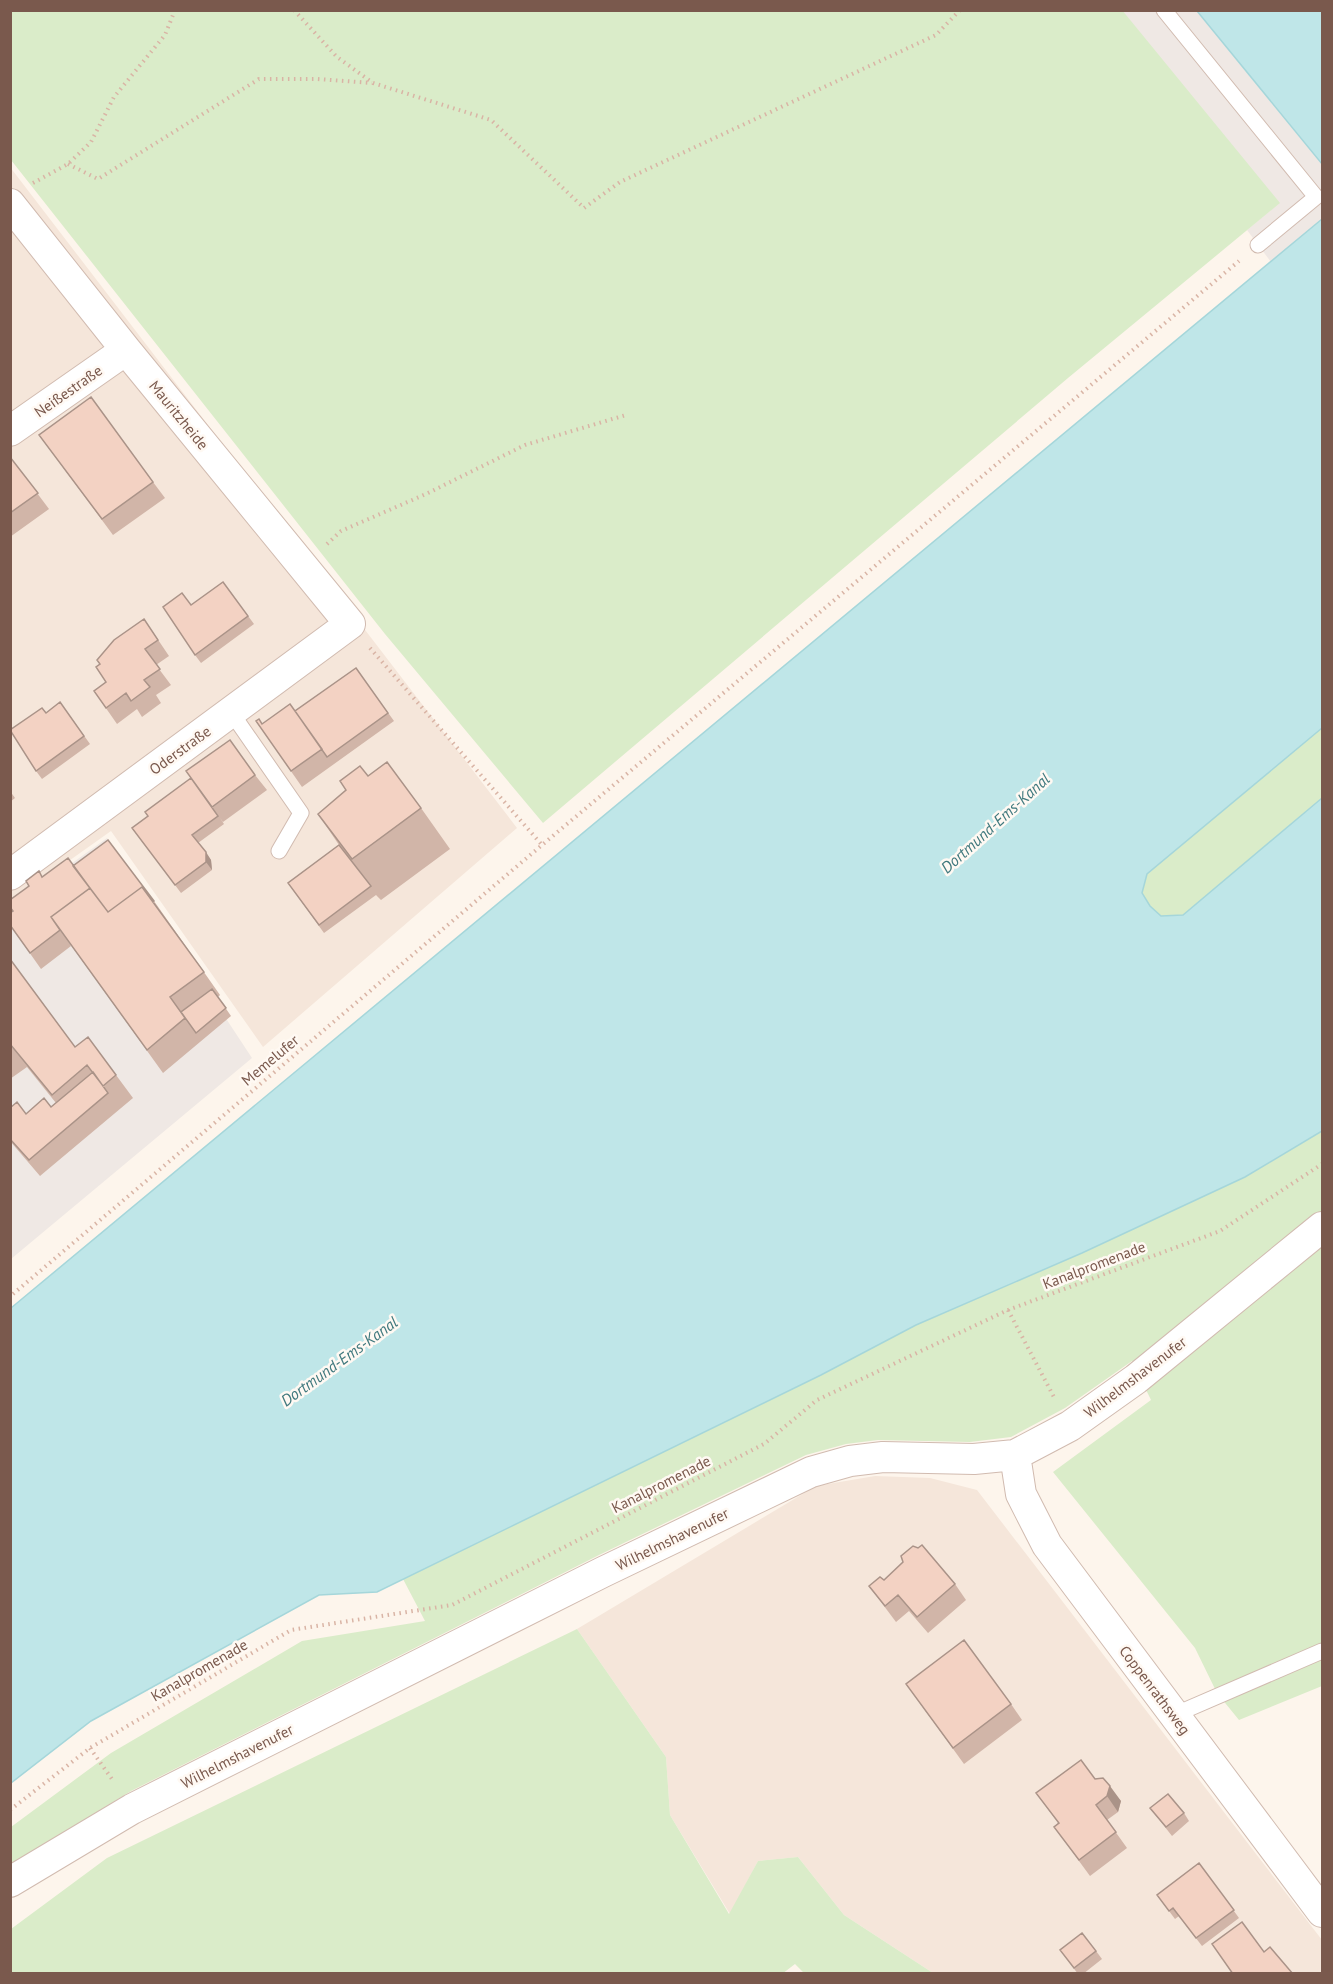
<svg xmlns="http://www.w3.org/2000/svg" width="1333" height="1984" font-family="'PT Sans',sans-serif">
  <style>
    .residential { fill: #f5e6da }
    .industrial { fill: #efe8e4 }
    .green { fill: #daecc9 }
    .water { fill: #bfe6e8; stroke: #a5d6da; stroke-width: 1.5 }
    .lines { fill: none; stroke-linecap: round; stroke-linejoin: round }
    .lane-casing { stroke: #d1bbb0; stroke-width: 17 }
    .street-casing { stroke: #d1bbb0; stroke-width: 32 }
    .path { stroke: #d9b4a5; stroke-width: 4; stroke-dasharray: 1.5 4.5; stroke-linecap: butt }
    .lane { stroke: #fff; stroke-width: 15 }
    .street { stroke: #fff; stroke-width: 30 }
    .wall { fill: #d1b5a8 }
    .shaded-wall { fill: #aa9388 }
    .building { fill: #f3d2c3; stroke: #aa9388; stroke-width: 1.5 }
    .labels { text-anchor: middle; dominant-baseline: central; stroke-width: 5; stroke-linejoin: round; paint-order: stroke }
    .street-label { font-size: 15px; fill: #7a594d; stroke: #fff9f3 }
    .water-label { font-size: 16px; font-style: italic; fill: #40797e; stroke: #fff9f3 }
  </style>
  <rect width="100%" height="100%" fill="#fdf5ec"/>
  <path class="residential" d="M10 167 517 828 263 1047 111 831 11 902Z
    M875 1476 930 1478 977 1490 1322 1940V1973H933L844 1915 798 1857 758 1861 730 1914 670 1815 666 1757 577 1629 816 1486Z"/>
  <path class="industrial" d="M1122 11H1197L1322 164V219L1271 262 1247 230 1279 203Z
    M107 838 252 1058 11 1259V907Z"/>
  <path class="green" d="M1122 10 1280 203 1068 378 543 823 385 634 11 160V11Z
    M1322 728V798L1183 915 1161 916 1150 906 1142 893 1147 874Z
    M1322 1131V1686L1239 1720 1217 1693 1195 1648 1053 1472 1151 1400 1132 1361 1065 1408 1011 1437 970 1442 878 1440 846 1444 806 1455 599 1555 131 1791 11 1865V1827L111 1753 302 1641 425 1621 403 1579 821 1375 916 1325 1082 1253 1245 1177Z
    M577 1629 666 1757 670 1815 729 1914 758 1861 798 1857 844 1915 933 1973H804L795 1964 782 1974 11 1973V1929L107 1858Z"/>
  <path class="water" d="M1197 11H1322V164Z
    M1322 219V728L1147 874 1142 893 1150 906 1161 916 1183 915 1322 798V1131L1245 1177 1082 1253 916 1325 821 1375 377 1592 319 1595 91 1721 11 1783V1308Z"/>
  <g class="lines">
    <g class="lane-casing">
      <path id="lane" d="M1164 10 1316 197 1258 245
        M231 712 301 813 279 851
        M1174 1715 1322 1651"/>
    </g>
    <g class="street-casing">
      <path id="street" d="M10 204 126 350 350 624 10 875
        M10 431 126 350
        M1015 1455 1021 1494 1047 1545 1322 1912
        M10 1882 132 1809 603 1572 811 1472 850 1461 883 1457 974 1459 1015 1455 1070 1426 1136 1379 1322 1227"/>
    </g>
    <path class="path" d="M294 10 337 57 373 83 491 120 584 208 620 182 936 35 960 10
      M68 164 98 179 259 79H317L372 83
      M33 183 68 164 91 142 114 97 165 35 175 10
      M327 544 341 531 426 494 525 445 626 415
      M370 648 542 845
      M13 1294 542 845 1239 261
      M1008 1310 1055 1399
      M90 1748 114 1782
      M10 1810 90 1748 291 1630 452 1605 764 1444 817 1400 1008 1310 1220 1231 1322 1164"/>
    <use href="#lane" class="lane"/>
    <use href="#street" class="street"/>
  </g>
  <path class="wall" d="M39 435 153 482 165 498 113 535Z
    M10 457 49 509 10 537Z
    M223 582 254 624 201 663 195 655 191 605Z
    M144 619 169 656 156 665 171 685 156 695 161 703 142 717 137 709 117 724 94 691 106 682Z
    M356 668 394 721 302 787 256 721 262 724 295 711Z
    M60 702 90 744 42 779 36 771 46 713Z
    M255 775 267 790 223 822 220 818 224 824 198 843 211 860 212 870 181 893 132 828 148 816Z
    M368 776 421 808 450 849 381 900 376 895 324 933 288 883 339 845 318 814Z
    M10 791 15 798 10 802Z
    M73 866 154 901 220 995 218 997 231 1016 163 1073 68 941 71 946 41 969 10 925 13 911 29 886 42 877Z
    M10 959 75 1047 116 1075 133 1098 40 1176 10 1141V1108L26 1114 51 1107 56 1103 27 1067 10 1079Z
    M884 1580 955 1584 966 1600 928 1633 909 1611 896 1622 869 1586Z
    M906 1684 1011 1704 1022 1720 964 1764Z
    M1095 1779 1121 1801 1118 1812 1107 1820 1127 1848 1090 1876 1054 1827 1058 1823 1036 1793Z
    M1150 1808 1184 1813 1189 1821 1172 1836Z
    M1199 1863 1239 1918 1202 1946 1179 1916 1175 1919 1157 1895Z
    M1060 1950 1096 1951 1102 1959 1083 1974H1078Z"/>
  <path class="shaded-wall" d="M206 852 211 860 212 870 206 862Z
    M1110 1786 1121 1801 1118 1812 1107 1796Z"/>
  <path class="building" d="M91 397 153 482 102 519 39 435Z
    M10 457 38 493 10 513Z
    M223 582 248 616 195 655 163 607 182 593 191 605Z
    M144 619 158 640 145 649 160 669 144 680 150 687 131 701 126 693 106 708 94 691 106 682 96 667 100 664 97 660 114 640Z
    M356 668 388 713 327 757 295 711Z
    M60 702 84 736 36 771 10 730 42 708 46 713Z
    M290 704 322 749 291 771 256 721 259 719 262 724Z
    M230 740 255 775 212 807 186 771Z
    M387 762 421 808 352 859 318 814 346 790 340 781 360 766 368 776Z
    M191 778 218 816 192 835 206 852V862L175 885 132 828 148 816 145 812Z
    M108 840 154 901 153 902 142 887 108 912 73 866Z
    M339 845 371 886 319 925 288 883Z
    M68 858 90 888 51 917 60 930 30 953 10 925V913L13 911 10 907V900L29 886 26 881 39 871 42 877Z
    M142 887 204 972 170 997 185 1018 147 1050 51 917 90 888 108 912Z
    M10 959 75 1047 88 1037 116 1075 103 1086 87 1065 52 1095 10 1044Z
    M212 989 226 1008 196 1033 181 1012Z
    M93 1072 108 1093 29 1160 10 1139V1108L17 1102 26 1114 44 1098 51 1107Z
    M922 1545 955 1584 917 1617 898 1595 885 1606 869 1586 880 1577 884 1580 903 1562 901 1556 913 1546 918 1548Z
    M964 1640 1011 1704 953 1748 906 1684Z
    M1081 1760 1095 1779 1103 1778 1110 1786 1107 1796 1096 1805 1116 1832 1079 1860 1054 1827 1059 1823 1036 1793Z
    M1168 1794 1184 1813 1166 1827 1150 1808Z
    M1199 1863 1234 1910 1196 1938 1173 1908 1169 1911 1157 1895Z
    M1242 1922 1264 1952 1270 1947 1293 1974H1233L1212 1944Z
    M1082 1933 1096 1951 1074 1968 1060 1950Z"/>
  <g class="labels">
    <g class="street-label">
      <text transform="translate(68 391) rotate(-35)">Neißestraße</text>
      <text transform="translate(179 415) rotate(51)">Mauritzheide</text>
      <text transform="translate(180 750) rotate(-36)">Oderstraße</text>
      <text transform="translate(270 1060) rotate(-40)">Memelufer</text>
      <text transform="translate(1094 1265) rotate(-21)">Kanalpromenade</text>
      <text transform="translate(1135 1377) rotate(-37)">Wilhelmshavenufer</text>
      <text transform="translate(661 1484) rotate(-27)">Kanalpromenade</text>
      <text transform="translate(672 1539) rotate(-26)">Wilhelmshavenufer</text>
      <text transform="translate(199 1670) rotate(-30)">Kanalpromenade</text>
      <text transform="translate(1155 1690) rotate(53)">Coppenrathsweg</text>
      <text transform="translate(237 1756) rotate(-27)">Wilhelmshavenufer</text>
    </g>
    <g class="water-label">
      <text transform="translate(995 823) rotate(-42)">Dortmund-Ems-Kanal</text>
      <text transform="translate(339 1361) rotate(-36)">Dortmund-Ems-Kanal</text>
    </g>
  </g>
  <rect width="1333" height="1984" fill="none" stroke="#7a594d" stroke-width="24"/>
</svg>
